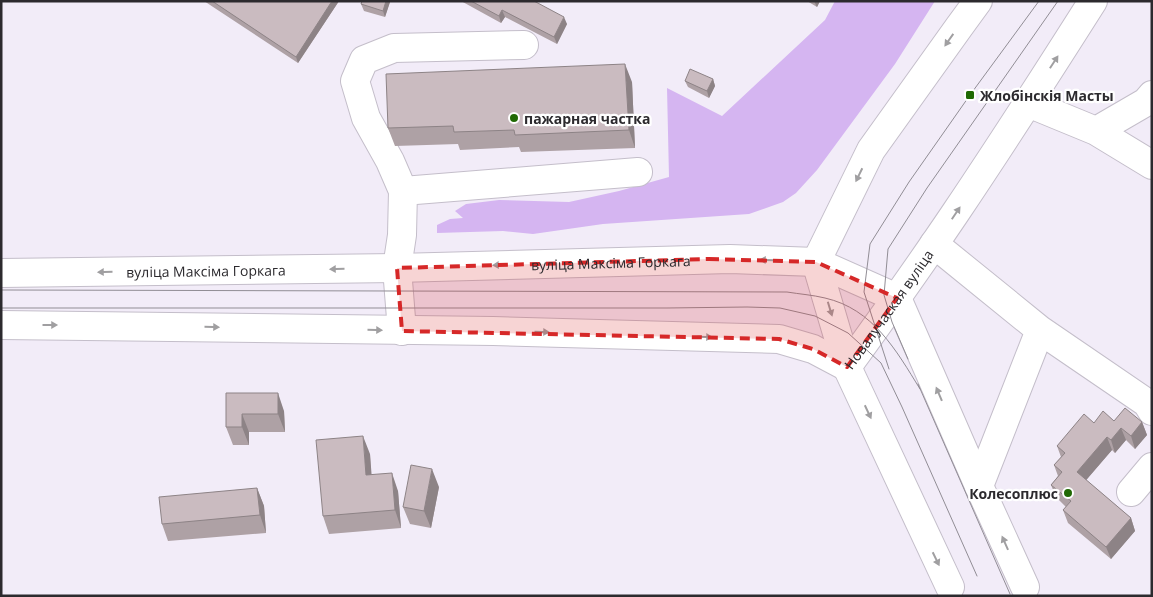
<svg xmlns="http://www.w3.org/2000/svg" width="1153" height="597" font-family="'Open Sans',sans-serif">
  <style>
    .green { fill: #d5b5f1 }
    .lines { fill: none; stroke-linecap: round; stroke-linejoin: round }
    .minor-casing { stroke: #c4beca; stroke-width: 30 }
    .major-casing { stroke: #c4beca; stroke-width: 30 }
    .minor { stroke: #fff; stroke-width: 28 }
    .major { stroke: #fff; stroke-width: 28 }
    .tram { stroke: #918d95; stroke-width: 1 }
    .wall { fill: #aea1a5 }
    .shaded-wall { fill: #8d8386 }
    .building { fill: #cabbc0; stroke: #8d8386 }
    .oneway { fill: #a09fa1 }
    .marked { fill: #d62828; fill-opacity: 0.2; stroke: #d62828; stroke-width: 4; stroke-dasharray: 10 6; stroke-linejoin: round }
    .poi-dot { fill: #206904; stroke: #fff; stroke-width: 2 }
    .labels { text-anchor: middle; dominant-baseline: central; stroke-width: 4.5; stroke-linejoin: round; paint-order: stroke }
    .poi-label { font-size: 14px; font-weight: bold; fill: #2c2a2e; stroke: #fff; text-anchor: start }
    .street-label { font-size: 14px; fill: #2c2a2e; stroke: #fff }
  </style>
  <rect width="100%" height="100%" fill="#f2ecf8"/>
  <path class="green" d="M835 1H935L895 64 817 170 796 193 783 202 749 214 603 224 533 234 503 231 437 233V225L450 219 463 218 455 211 466 204 499 200 569 202 619 191 669 177 667 88 722 116 825 20Z"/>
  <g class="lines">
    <g class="minor-casing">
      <path id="minor" d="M1028 103 1096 131 1152 165
        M1096 131 1146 102 1152 95
        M403 191 390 161 366 118 355 81 364 60 394 48 524 45
        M934 244 1040 330 1147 403 1152 411
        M402 331 397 268 402 235 403 191 638 172
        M979 486 1040 330
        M1131 492 1152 467"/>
    </g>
    <g class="major-casing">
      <g id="major">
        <path id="s1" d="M1 273 397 268 730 259 816 262 897 298 979 486 1025 587"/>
        <path d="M1 325 493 331 779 339 813 349 847 367"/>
        <path id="s2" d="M847 367C884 316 921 264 956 212 1003 142 1048 72 1093 1"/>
        <path d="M950 587 847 367 816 262 871 150 959 27 978 1"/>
      </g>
    </g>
    <use href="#minor" class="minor"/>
    <use href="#major" class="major"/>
    <path class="tram" d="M1 290 787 292C799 294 813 295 825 298 873 309 896 350 920 389
      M1 308H667L747 307 780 308 815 316 848 333 881 363 902 407 977 576
      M908 359 892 322 884 295 888 249 927 188 1058 1
      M889 369 864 292 870 244 909 182 970 95 1039 1
      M918 384 1010 594"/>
  </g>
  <path class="wall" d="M204 1H339L298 63Z
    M362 1H390V2L385 17 364 11 361 4Z
    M461 1H534L567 24 557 44 505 17 501 23Z
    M807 1H820L817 7Z
    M713 79 715 86 709 98 688 87 685 81Z
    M632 82 635 148 521 152 519 147 460 150 458 144 395 146 388 128Z
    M226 393 284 411 285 432H249V445H233L226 427Z
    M1114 421 1142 422 1147 435 1135 449 1126 440 1115 453 1112 450 1086 480 1131 518 1135 531 1111 559 1068 523 1063 510 1066 507 1056 497 1051 485 1058 476 1054 465 1061 457 1057 446 1094 423Z
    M370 454 371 475 398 491 401 528 329 534 323 516Z
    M439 487 431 528 410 524 403 507Z
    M257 488 264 506 266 533 168 541 162 524Z"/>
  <path class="shaded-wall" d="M332 1H339L298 63 296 57Z
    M386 1H390V2L385 17 383 11Z
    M814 1H820L817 7Z
    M502 10 505 17 501 23 499 16Z
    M564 17 567 24 557 44 554 37Z
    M625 64 632 82 635 148 629 130Z
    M713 79 715 86 709 98 707 91Z
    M278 393 284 411 285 432 278 414Z
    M242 414 249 432V445L242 427Z
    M1142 422 1147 435 1135 449 1131 436Z
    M1121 428 1126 440 1115 453 1111 440Z
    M363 436 370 454 373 493 366 475Z
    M1107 437 1112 450 1082 485 1077 472Z
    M432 469 439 487 431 528 424 511Z
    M392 473 398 491 401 528 395 510Z
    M257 488 264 506 266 533 260 515Z
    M1131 518 1135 531 1111 559 1106 547Z"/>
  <path class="building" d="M212 1H332L296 57Z
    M362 1H386L383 11 361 4Z
    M471 1H534L564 17 554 37 502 10 499 16Z
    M625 64 629 130 515 135 514 130 454 132 453 126 388 128 386 74Z
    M690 69 713 79 707 91 685 81Z
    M226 393H278V414H242V427H226Z
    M1125 408 1142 422 1131 436 1121 428 1111 440 1107 437 1077 472 1131 518 1106 547 1063 510 1071 501 1051 485 1062 472 1054 465 1065 453 1057 446 1084 414 1094 423 1103 411 1114 421Z
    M363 436 366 475 392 473 395 510 323 516 316 440Z
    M411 465 432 469 424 511 403 507Z
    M257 488 260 515 162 524 159 497Z"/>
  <defs><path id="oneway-solid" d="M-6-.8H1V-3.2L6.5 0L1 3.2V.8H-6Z" transform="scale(1.25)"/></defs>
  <g class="oneway">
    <use href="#oneway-solid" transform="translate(949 40) rotate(125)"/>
    <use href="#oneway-solid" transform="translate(1054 62) rotate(-57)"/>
    <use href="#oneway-solid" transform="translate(859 175) rotate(116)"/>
    <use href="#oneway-solid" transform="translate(956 213) rotate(-56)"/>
    <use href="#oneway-solid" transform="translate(767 260) rotate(-178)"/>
    <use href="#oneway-solid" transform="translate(500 265) rotate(178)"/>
    <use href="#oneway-solid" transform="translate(337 269) rotate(179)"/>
    <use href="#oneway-solid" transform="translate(105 272) rotate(179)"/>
    <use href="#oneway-solid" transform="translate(830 309) rotate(73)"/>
    <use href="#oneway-solid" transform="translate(50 325)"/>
    <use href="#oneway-solid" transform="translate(212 327) rotate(1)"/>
    <use href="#oneway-solid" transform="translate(375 330) rotate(1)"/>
    <use href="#oneway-solid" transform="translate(542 332) rotate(2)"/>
    <use href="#oneway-solid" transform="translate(705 337) rotate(2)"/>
    <use href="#oneway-solid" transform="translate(939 394) rotate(-113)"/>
    <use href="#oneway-solid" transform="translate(868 412) rotate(65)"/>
    <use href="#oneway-solid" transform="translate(1005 543) rotate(-114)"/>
    <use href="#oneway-solid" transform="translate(936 559) rotate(64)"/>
  </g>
  <path class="marked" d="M709 259 816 262 897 298 847 367 813 349 779 339 402 331 397 268Z"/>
  <g class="poi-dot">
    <rect x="965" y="90" width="10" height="10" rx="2.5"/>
    <circle cx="514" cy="118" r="5"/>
    <circle cx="1068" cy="493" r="5"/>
  </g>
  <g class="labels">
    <g class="poi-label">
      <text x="980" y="95">Жлобінскія Масты</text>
      <text x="524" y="118">пажарная частка</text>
      <text x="1058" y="493" text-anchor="end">Колесоплюс</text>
    </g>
    <g class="street-label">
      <text stroke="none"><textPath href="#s1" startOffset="610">вуліца Максіма Горкага</textPath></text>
      <text stroke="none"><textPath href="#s1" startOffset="205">вуліца Максіма Горкага</textPath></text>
      <text stroke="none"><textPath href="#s2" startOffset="71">Новалучаская вуліца</textPath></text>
    </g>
  </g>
  <rect width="1153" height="597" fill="none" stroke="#2c2a2e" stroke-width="5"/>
</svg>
